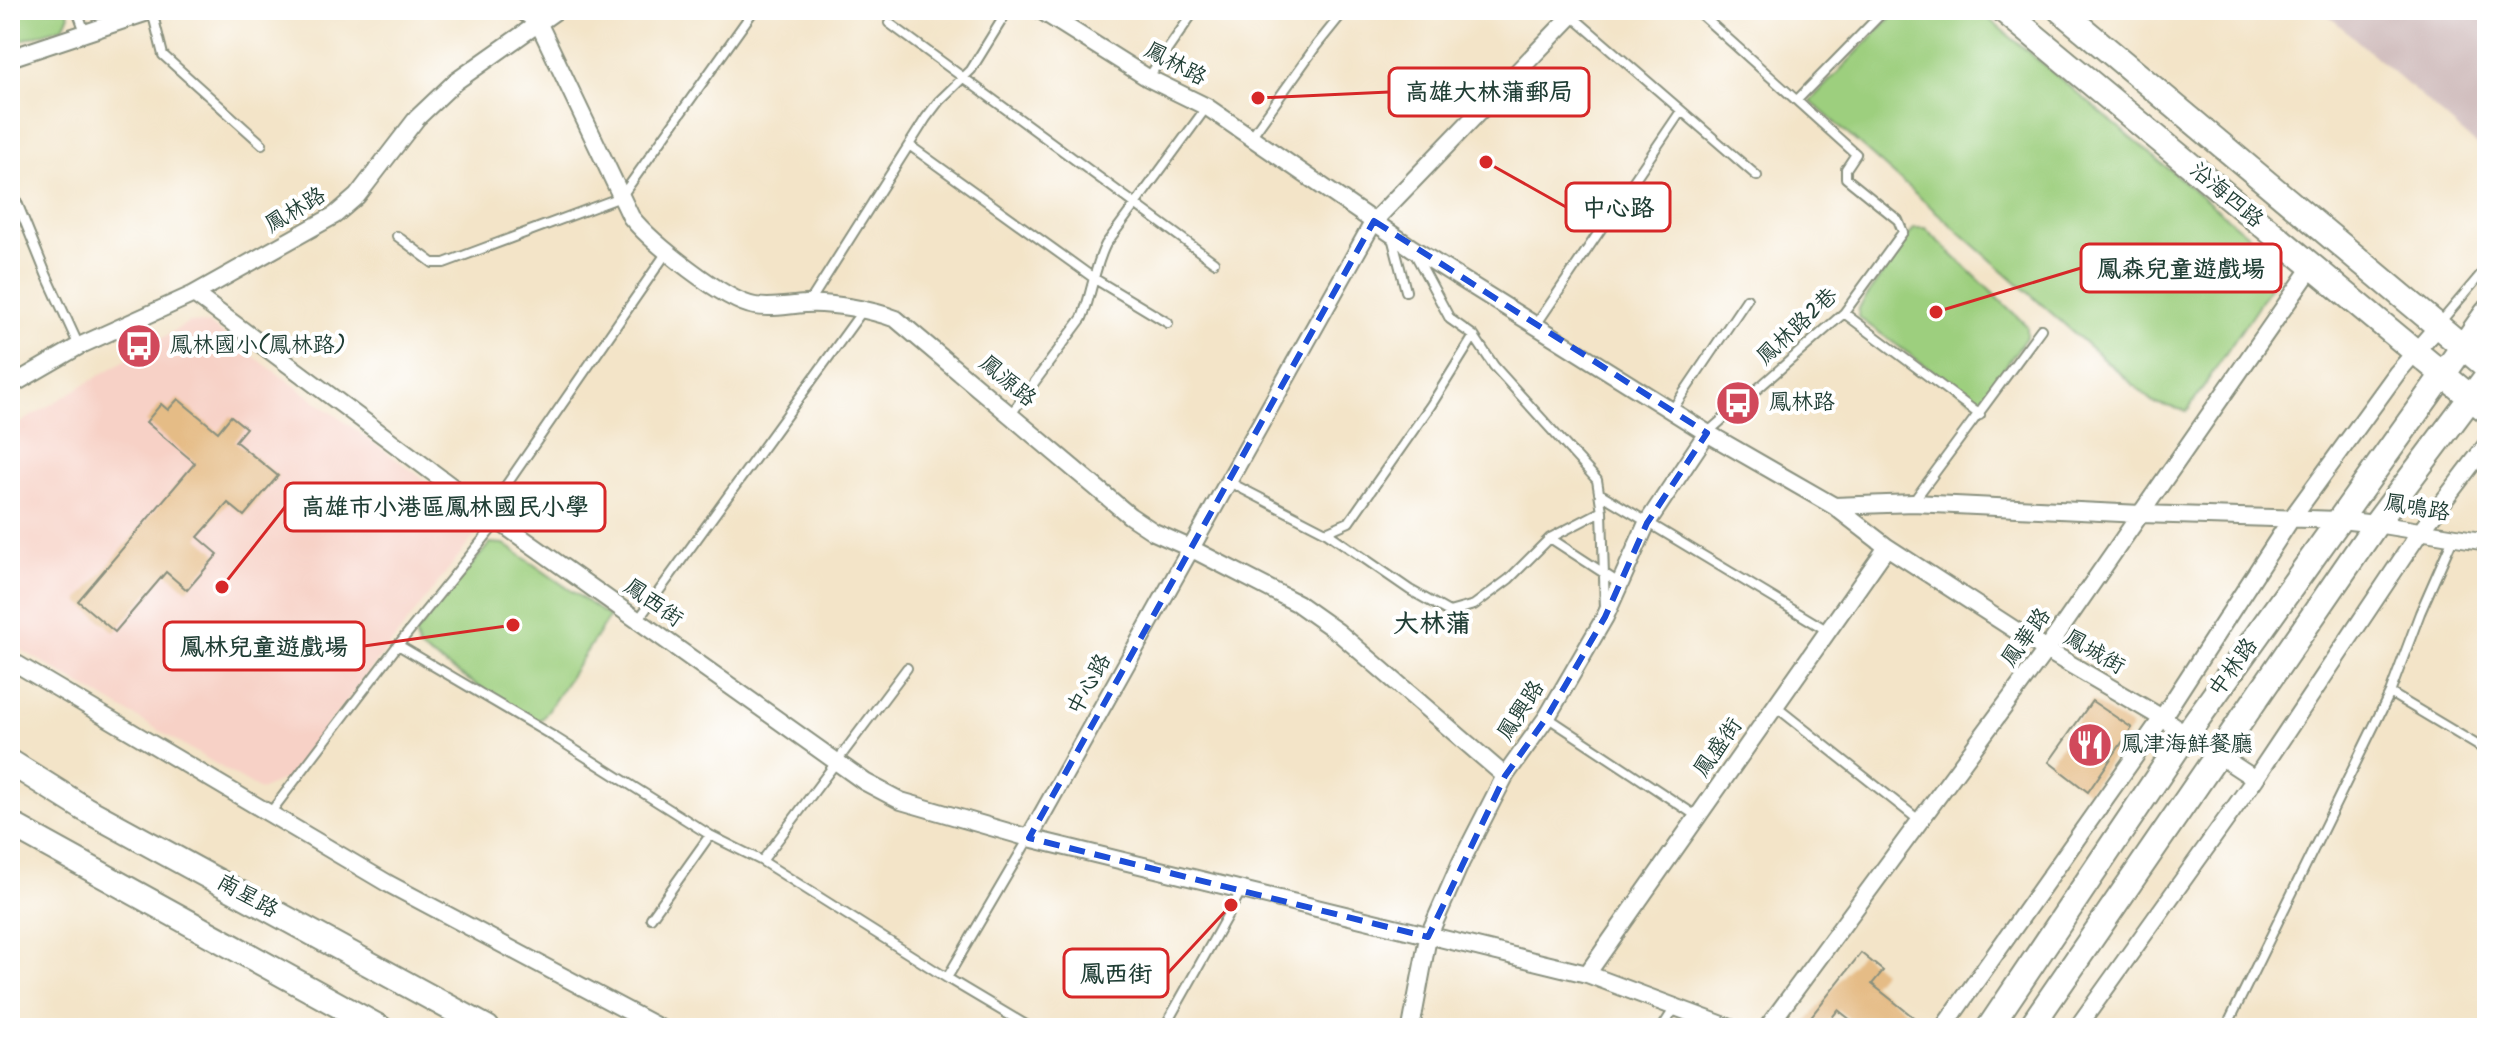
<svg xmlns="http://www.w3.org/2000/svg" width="2497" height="1038" font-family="Kalam,'LXGW WenKai TC',sans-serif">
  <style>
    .built { fill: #f7d1c6 }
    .industrial { fill: #d2bfbf }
    .green { fill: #9dcf7e; stroke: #5e8659; stroke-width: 2 }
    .building { fill: #e5bc86 }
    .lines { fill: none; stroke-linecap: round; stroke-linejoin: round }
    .lane-casing { stroke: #89907e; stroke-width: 12 }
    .street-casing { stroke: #89907e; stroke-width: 20 }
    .secondary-casing { stroke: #89907e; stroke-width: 28 }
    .lane { stroke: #fff; stroke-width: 8 }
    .street { stroke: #fff; stroke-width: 16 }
    .secondary { stroke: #fff; stroke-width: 24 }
    .marked { fill: none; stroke: #1d4ed8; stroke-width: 6; stroke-dasharray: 16 10; stroke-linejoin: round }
    .labels { text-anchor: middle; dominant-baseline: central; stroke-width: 8; stroke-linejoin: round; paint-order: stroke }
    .street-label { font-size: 22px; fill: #1f3d34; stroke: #fff }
    .poi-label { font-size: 22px; fill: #1f3d34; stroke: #fff; text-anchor: start }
    .quarter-label { font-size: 26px; font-weight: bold; fill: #1f3d34; stroke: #fff }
    .leader { fill: none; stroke: #d62828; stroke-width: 3 }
    .callout-dot { fill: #d62828; stroke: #fff; stroke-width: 3 }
    .callout { fill: #fff; stroke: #d62828; stroke-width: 3 }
    .callout-label { font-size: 24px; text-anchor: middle; font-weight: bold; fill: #1f3d34 }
  </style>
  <rect width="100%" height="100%" fill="#fff"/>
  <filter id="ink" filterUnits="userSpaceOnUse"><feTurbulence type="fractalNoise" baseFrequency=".0125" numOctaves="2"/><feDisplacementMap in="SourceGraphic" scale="16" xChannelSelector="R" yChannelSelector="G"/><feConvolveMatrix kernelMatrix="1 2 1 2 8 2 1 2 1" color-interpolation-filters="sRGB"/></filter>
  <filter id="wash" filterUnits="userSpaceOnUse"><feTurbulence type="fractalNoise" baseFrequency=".006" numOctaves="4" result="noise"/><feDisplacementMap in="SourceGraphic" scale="32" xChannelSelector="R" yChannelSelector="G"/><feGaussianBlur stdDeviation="1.8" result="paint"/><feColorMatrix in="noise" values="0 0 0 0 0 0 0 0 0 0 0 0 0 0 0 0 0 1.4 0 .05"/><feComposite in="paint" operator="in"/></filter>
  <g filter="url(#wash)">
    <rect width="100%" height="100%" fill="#f3e4c8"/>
    <path class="built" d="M189 322 209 324 472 514 478 531 287 778 260 790 10 643V429Z"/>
    <path class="industrial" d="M2322 10H2487V154Z"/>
    <path class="green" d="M10 10H67L69 15 63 27 10 44Z
      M1898 10H1978L2273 256 2275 280 2187 411 2154 403 1810 101Z
      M1914 228H1925L2027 326V336L1982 399 1970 398 1858 317 1859 308Z
      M490 543 504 544 609 617 543 718 534 722 419 648 415 634Z"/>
    <g id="blocks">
      <path class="building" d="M178 399 218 432 231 416 246 428 235 441 278 476 244 516 228 503 198 537 218 554 187 590 166 572 115 632 78 601 195 463 146 422 161 404 168 410Z
        M2092 701 2132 728 2088 792 2049 762Z
        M1861 953 1883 971 1872 984 1927 1028H1861L1838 1010 1824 1028H1802Z"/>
    </g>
  </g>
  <g filter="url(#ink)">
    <use href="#blocks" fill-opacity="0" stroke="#89907e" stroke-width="2"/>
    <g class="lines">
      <g class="lane-casing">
        <path id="lane" d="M77 10 85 32
          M1696 10 1856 154 1846 169V178L1898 220 1903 232 1844 313 1707 433
          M152 11 163 55 262 144
          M1572 16 1757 176
          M889 23 1214 262
          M1148 78 1195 10
          M1797 100 1885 10
          M1251 137 1316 46 1345 10
          M909 145 1095 279 1168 323
          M10 193 14 195 46 274 79 346
          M397 236 433 263H444L621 197 754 10
          M1392 237 1406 291
          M1415 254 1450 319 1474 336 1494 366 1597 480 1602 511 1605 609
          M809 303 926 118 939 101 971 70 1008 10
          M1844 313 1980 415
          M2439 324 2487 267
          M1536 325 1681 111
          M1672 410 1747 299
          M1011 414 1082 318C1092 294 1094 267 1106 244L1206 108
          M1229 482 1326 532 1410 590 1449 612 1474 605 1509 579 1550 538 1602 511
          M1599 493 1828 631
          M1913 502 2041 329
          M487 513 667 252
          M1326 532 1349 522 1431 405 1474 336
          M1550 538 1619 583
          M638 620 863 310
          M398 645 556 738 710 835 762 861 947 978 1031 1028
          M2390 693 2487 751
          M1775 706 1920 821
          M1547 717 1698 817
          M270 813 398 645 498 521
          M762 861 907 668
          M651 918 710 835
          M947 978 1029 838
          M1164 1028 1241 891
          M1662 1028 1676 1006
          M2226 1028 2390 693 2420 613 2453 538"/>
      </g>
      <g class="street-casing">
        <path id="street" d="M521 10 538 22 631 217C651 242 724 301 755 306 772 309 788 305 805 304 829 302 873 310 896 319L1130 516 1154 532 1192 549 1297 603 1338 632 1505 776
          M1040 10 1148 78 1207 107 1412 248 1707 433 1834 506 1887 547 2046 650 2162 718 2255 779
          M10 58 154 10
          M194 294 487 513 865 782 901 801 1029 838 1587 974 1731 1028
          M10 386 79 346 194 294 335 215 357 196 417 118 455 82 557 10
          M1834 506 1913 503 2141 514 2340 520 2376 524 2487 542
          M10 660 387 883 660 1028
          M1029 838 1374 221 1577 10
          M1587 974 1887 547
          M1411 1028 1428 937 1461 862 1505 776 1547 717 1605 617 1647 523 1707 433
          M1767 1028 2046 650 2312 267
          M1943 1028 2162 718 2291 519 2397 373 2437 327
          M2077 1028 2255 779 2420 532 2487 444"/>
      </g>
      <g class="secondary-casing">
        <path id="secondary" d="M2003 10 2487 411
          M2060 10 2487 367
          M10 762 85 809 487 1028
          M10 824 380 1028
          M1989 1028 2186 735 2487 313
          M2030 1028 2376 524 2487 376"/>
      </g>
      <use href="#lane" class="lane"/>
      <use href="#street" class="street"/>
      <use href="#secondary" class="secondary"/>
    </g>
  </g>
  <path class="marked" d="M1374 221 1707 433 1647 523 1605 617 1547 717 1505 776 1428 937 1029 838Z"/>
  <defs>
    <g id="bus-disc" transform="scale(2.3)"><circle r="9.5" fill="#d1495b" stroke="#fff"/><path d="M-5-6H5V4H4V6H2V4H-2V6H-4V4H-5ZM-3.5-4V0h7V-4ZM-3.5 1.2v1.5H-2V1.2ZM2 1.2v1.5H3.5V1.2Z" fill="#fff"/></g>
    <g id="restaurant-disc" transform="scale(2.3)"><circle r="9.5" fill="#d1495b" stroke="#fff"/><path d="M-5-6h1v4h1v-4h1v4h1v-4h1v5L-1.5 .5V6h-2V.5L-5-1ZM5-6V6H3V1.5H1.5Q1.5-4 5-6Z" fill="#fff"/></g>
  </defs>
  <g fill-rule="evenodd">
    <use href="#bus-disc" x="139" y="346"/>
    <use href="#bus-disc" x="1738" y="403"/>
    <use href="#restaurant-disc" x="2090" y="745"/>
  </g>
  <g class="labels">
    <g class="street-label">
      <text transform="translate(1175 65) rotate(28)">鳳林路</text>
      <text transform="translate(2226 196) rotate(40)">沿海四路</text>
      <text transform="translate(296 211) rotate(-31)">鳳林路</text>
      <text transform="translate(1798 327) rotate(-43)">鳳林路2巷</text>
      <text transform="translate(1007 382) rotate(40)">鳳源路</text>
      <text transform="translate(2417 509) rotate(10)">鳳鳴路</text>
      <text transform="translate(653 604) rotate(35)">鳳西街</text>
      <text transform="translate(2027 638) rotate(-54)">鳳華路</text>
      <text transform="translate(2094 653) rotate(30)">鳳城街</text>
      <text transform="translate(2234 668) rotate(-54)">中林路</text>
      <text transform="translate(1090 685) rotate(-61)">中心路</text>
      <text transform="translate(1522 711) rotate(-57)">鳳興路</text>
      <text transform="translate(1719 748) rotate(-55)">鳳盛街</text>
      <text transform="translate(247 897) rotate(29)">南星路</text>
    </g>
    <g class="poi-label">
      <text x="170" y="346">鳳林國小(鳳林路)</text>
      <text x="1769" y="403">鳳林路</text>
      <text x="2121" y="745">鳳津海鮮餐廳</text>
    </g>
    <g class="quarter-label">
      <text x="1432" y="625">大林蒲</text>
    </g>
  </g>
  <path class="leader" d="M1258 98L1389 92M1486 162L1566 207M1936 312L2081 268M222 587L285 507M513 625L364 646M1231 905L1168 973"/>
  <g class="callout-dot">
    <circle cx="1258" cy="98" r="8"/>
    <circle cx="1486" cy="162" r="8"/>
    <circle cx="1936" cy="312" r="8"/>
    <circle cx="222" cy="587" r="8"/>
    <circle cx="513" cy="625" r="8"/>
    <circle cx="1231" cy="905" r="8"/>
  </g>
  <g class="callout">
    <rect x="1389" y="68" width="200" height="48" rx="8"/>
    <rect x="1566" y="183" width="104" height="48" rx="8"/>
    <rect x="2081" y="244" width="200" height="48" rx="8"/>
    <rect x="285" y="483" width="320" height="48" rx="8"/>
    <rect x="164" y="622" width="200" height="48" rx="8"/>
    <rect x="1064" y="949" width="104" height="48" rx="8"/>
  </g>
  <g class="callout-label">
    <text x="1489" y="100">高雄大林蒲郵局</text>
    <text x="1618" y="216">中心路</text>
    <text x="2181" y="277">鳳森兒童遊戲場</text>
    <text x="445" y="515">高雄市小港區鳳林國民小學</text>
    <text x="264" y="655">鳳林兒童遊戲場</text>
    <text x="1116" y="982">鳳西街</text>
  </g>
  <rect width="2497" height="1038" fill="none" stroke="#fff" stroke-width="40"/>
</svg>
